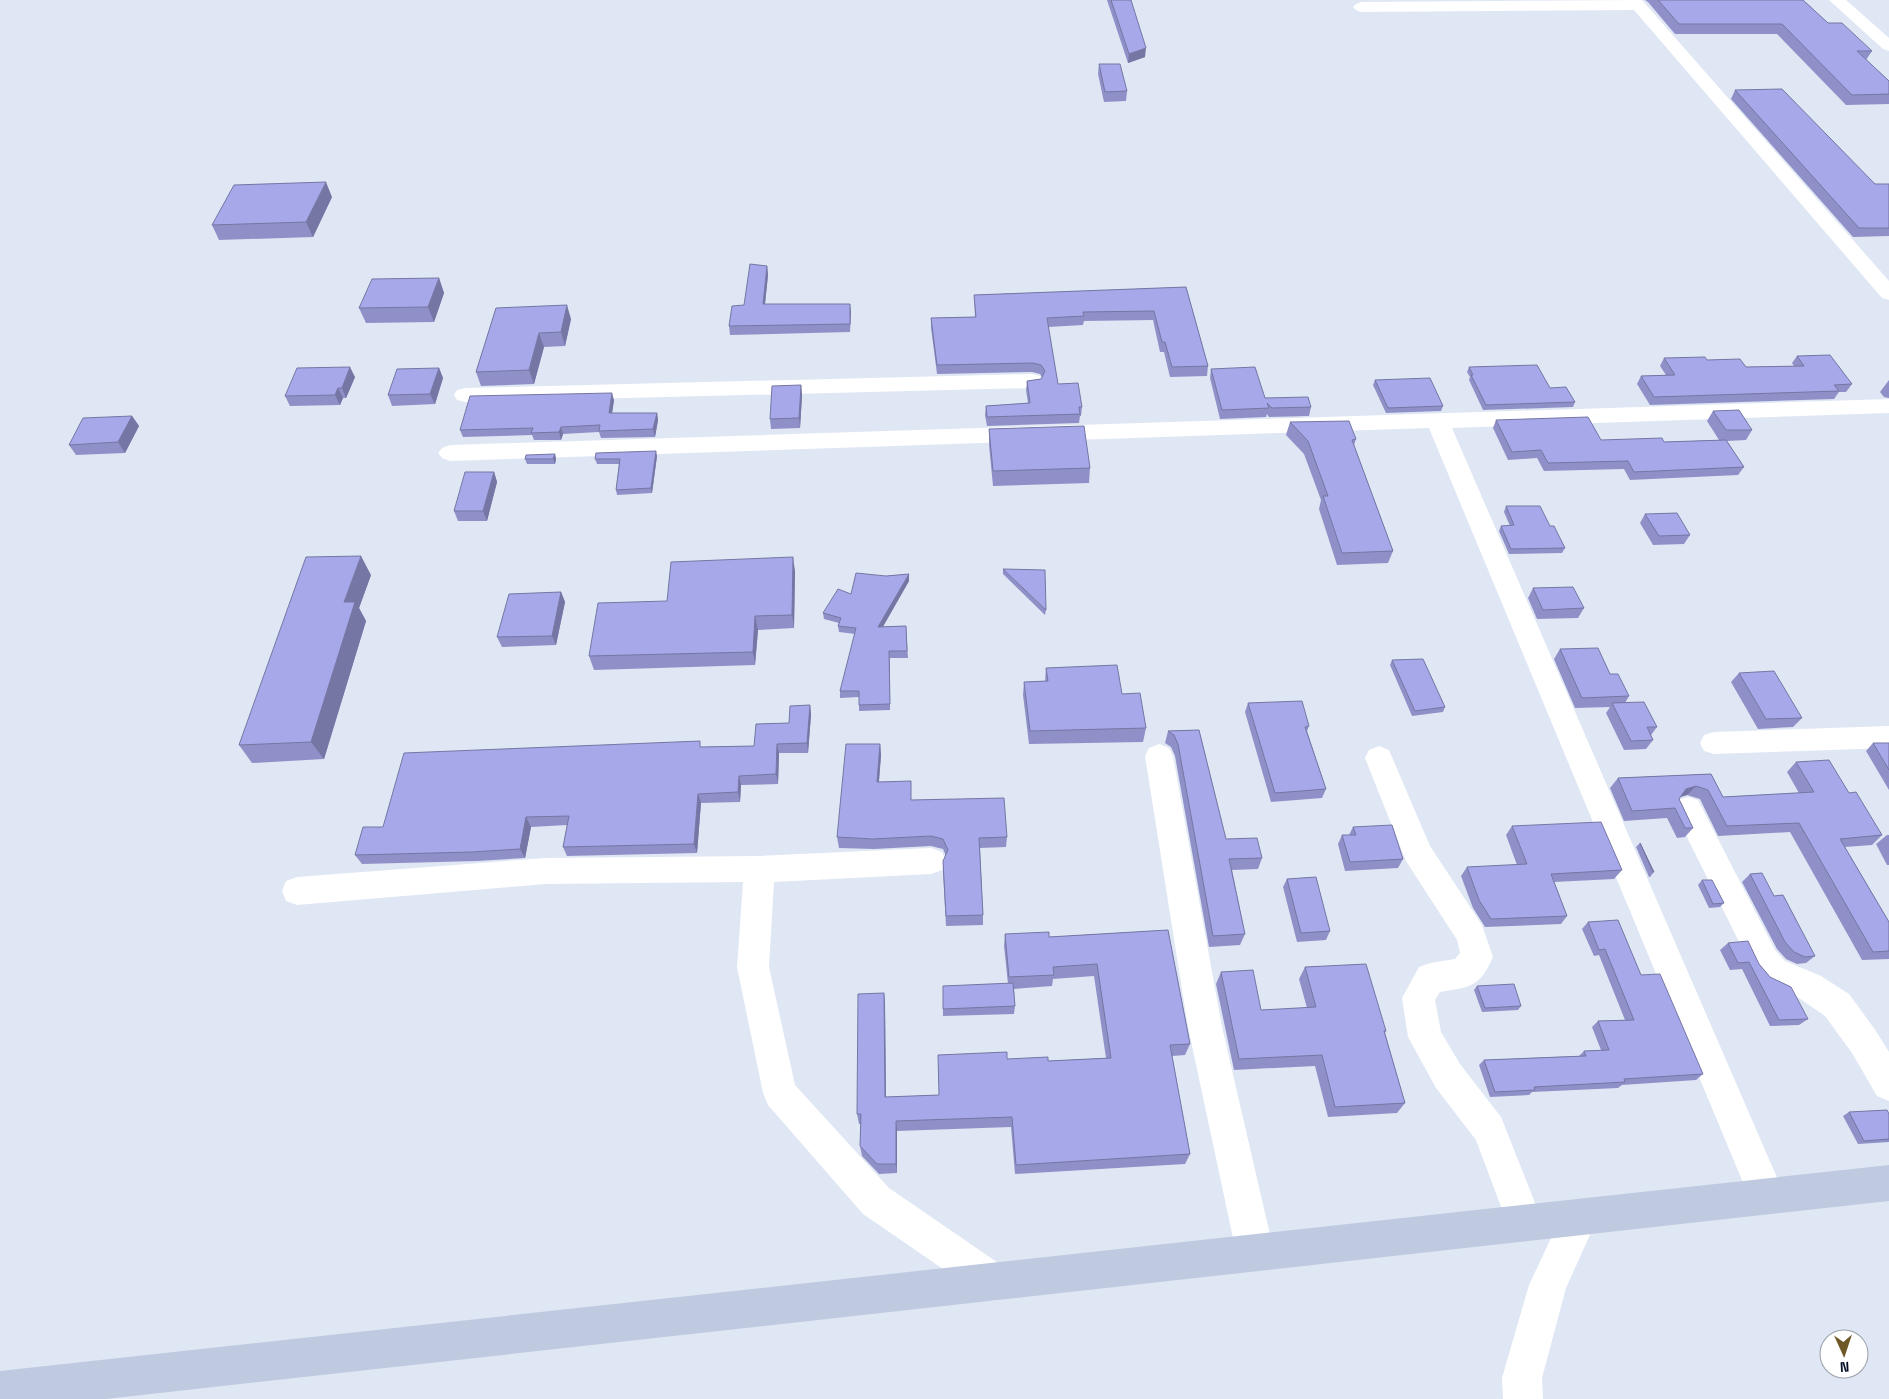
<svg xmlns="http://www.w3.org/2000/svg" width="1889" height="1399" font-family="'Space Grotesk',sans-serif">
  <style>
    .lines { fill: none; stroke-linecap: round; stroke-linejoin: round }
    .minor { fill: #fff; fill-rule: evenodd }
    .secondary { fill: #bfcae0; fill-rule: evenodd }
    .wall { fill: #9090c8 }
    .shaded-wall { fill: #7576a3 }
    .building { fill: #a7a8e9; stroke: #7576a3 }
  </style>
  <rect width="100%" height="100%" fill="#dfe7f4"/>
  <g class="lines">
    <path class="minor" d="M1642 0 1889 281V300L1882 298 1634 10 1361 12 1356 10 1353 7 1356 4 1361 2Z
      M1829 0H1846L1889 38V51L1883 49Z
      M1032 374 1040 376 1043 381 1040 386 1032 388 465 402 457 400 454 395 457 390 465 388Z
      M1889 399V413L1452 428 1785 1196 1780 1209 1767 1214 1754 1209 1429 428 450 461 442 458 438 453 442 448 450 445Z
      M1889 726V748L1714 754 1704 751 1700 743 1704 735 1714 732Z
      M1159 744 1169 748 1173 756 1222 1027 1274 1252 1268 1265 1255 1271 1242 1265 1236 1252 1188 1027 1145 756 1149 748Z
      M1379 746 1389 750 1430 846 1482 925 1493 957C1480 987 1470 987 1440 992L1435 1000 1441 1032 1460 1064 1501 1117 1543 1223 1538 1236 1525 1241 1512 1236 1476 1140 1436 1088 1408 1037 1402 998 1419 967 1430 963 1455 959 1460 953 1457 940 1406 861 1365 758 1369 750Z
      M1688 797 1698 800 1775 950 1785 961 1821 976 1849 994 1876 1031 1889 1052V1101L1877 1096 1852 1053 1825 1016 1799 998 1763 983 1753 970 1673 809 1678 800Z
      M931 848 942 852 946 861 942 870 931 874 774 882 769 967 795 1085 889 1188 1007 1269 1013 1282 1007 1295 994 1301 981 1295 863 1214 768 1105 763 1093 737 967 743 882 545 884 297 905 286 901 282 891 286 881 297 877 545 858 759 856Z
      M1580 1199 1593 1204 1598 1217 1566 1288 1542 1378 1543 1399H1503L1502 1378 1529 1285 1567 1204Z"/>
    <path class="secondary" d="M1889 1165V1201L106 1399H0V1371Z"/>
  </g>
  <path class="wall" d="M1107 0H1131L1145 57 1128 63Z
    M1645 0H1803L1828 23 1872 51 1866 60 1889 81V104L1846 105 1777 34H1675L1648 2Z
    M1099 64 1127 91 1126 101 1104 102 1098 74Z
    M1735 90 1875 184H1889V236L1853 237 1731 99Z
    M332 197 313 237 219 240 212 225Z
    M767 266 768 275 765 304H850V332L730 335 729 326 744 305Z
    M439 278 444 293 434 322 366 323 359 308Z
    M1186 287 1208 366 1207 376 1170 377 1164 352H1160L1153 320 1084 321 1083 325 1048 327 1058 384 1082 407 1081 416H1080L1079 423 987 426 985 415 986 406 1028 403 1026 390 1027 381 1041 379 1042 377 1040 374 1032 372 937 374 931 328V318L975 317 974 295Z
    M496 308 571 319 565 346 544 347 534 384 481 386 476 372Z
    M1797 356 1852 384 1846 392H1839L1834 399 1650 405 1637 384 1641 376 1666 375 1660 366 1664 358 1707 360 1746 367 1794 366 1792 363Z
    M1469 367 1550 388 1575 402 1573 407 1483 410 1469 380 1470 377 1467 372Z
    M439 368 443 378 435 404 392 406 388 395Z
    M1211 369 1265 398 1311 407 1309 416 1269 417 1267 414 1266 417 1220 419 1210 378Z
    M355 377 346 398H343L340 405 290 406 285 396Z
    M1375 380 1443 406 1441 411 1386 413 1373 385Z
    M1889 380V398L1884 397 1880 392Z
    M801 385 802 396 800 428 771 429 770 419Z
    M614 400 612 413H657L658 420 655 437 601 438 599 432 563 434 561 440H534L532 435 463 437 460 430Z
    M1713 411 1752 430 1746 440 1727 441 1744 467 1738 475 1630 480 1624 469 1544 471 1537 458 1508 460 1493 428 1496 420 1601 440 1664 442 1719 440 1707 421Z
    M132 416 139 426 125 453 76 455 69 445Z
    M1290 422 1356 439 1354 445 1393 551 1388 563 1337 565 1319 509 1321 500 1304 454 1286 435Z
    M989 429 1090 468 1089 483 993 486 989 445Z
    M555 454 556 459 555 464H527L525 459Z
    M657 456 652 493 617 495 616 490 619 464H597L595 459Z
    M494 472 497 482 487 521H458L454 511Z
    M1506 506 1550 526 1565 548 1562 553 1509 554 1499 531 1501 526H1510L1504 512Z
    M1645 514 1690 535 1684 544 1653 545 1640 523Z
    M1003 569 1046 610 1045 615 1003 574Z
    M795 571 794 628 758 630 755 665 594 670 589 656 667 601Z
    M909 574V581L883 627 906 626 908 658H890V710L859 711V697L840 698V691L855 634 839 632 838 626 839 623 824 619 823 613 851 594 886 576Z
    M371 575 359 608 366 621 324 759 252 763 239 745Z
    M1533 588 1584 608 1578 618 1537 619 1528 598Z
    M561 592 565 602 556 645 502 647 497 637Z
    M1560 649 1610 674 1629 696 1625 703 1657 727 1651 735 1653 740 1646 749 1624 750 1606 713 1610 707 1575 708 1554 659Z
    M1392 660 1445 707 1443 712 1412 716 1390 665Z
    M1046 668 1122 694 1146 728 1143 742 1029 744 1023 695 1024 682 1045 681Z
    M1739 673 1802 718 1793 727 1758 729 1731 682Z
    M1248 703 1309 726 1307 731 1326 789 1322 798 1271 802 1245 712Z
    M810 705 811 715 808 753H779L778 784 741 785 740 802 701 803 697 853 567 856 563 847 567 825 531 827 525 858 477 861 362 864 355 855 383 827 702 747 754 746 789 723Z
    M1199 730 1226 839 1262 858 1258 869 1232 870 1245 934 1240 945 1209 947 1175 756 1171 747 1165 743 1168 731Z
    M1873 743H1889V790L1866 751Z
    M880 744 881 755 879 782 911 800 1007 837 1006 847 980 848 983 915V925L946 926 943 871V861L946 856 943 849 931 846 874 849 839 848 837 837Z
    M1796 762 1849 793 1882 835 1872 845 1845 847 1889 922V959L1862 960 1790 832 1718 836 1700 799 1687 795 1680 797 1679 799 1693 828 1685 837 1677 838 1667 818 1624 821 1610 788 1618 778 1711 774 1723 797 1799 793 1787 772Z
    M1512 826 1622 870 1614 879 1554 882 1567 916 1561 924 1485 927 1473 908 1461 876 1467 867 1517 865 1506 835Z
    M1353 827 1403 859 1398 868 1345 871 1338 844 1342 835H1349Z
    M1887 835H1889V865H1887L1876 844Z
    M1640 843 1654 872 1650 877H1649L1636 847Z
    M1750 874 1774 896 1815 956 1806 963 1797 964 1786 959 1777 949 1742 882Z
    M1287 879 1330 931 1326 940 1297 942 1283 887Z
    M1702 880 1724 903 1720 907 1709 908 1698 885Z
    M1588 922 1641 975 1703 1074 1696 1080 1622 1085 1618 1088 1532 1092 1529 1095 1490 1097 1479 1065 1484 1060 1579 1056 1584 1051 1601 1050 1592 1027 1598 1021 1625 1020 1599 955 1594 956 1582 929Z
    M1168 930 1190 1044 1185 1055 1172 1056 1190 1154 1185 1164 1015 1174 1011 1127 897 1131V1173L879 1174 862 1156 860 1146 861 1124H859L857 1114 884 993 885 1004 886 1097 939 1095 1007 1059 1048 1061 1106 1058 1094 976 1053 979 1052 986 1014 989 1015 1006 1014 1014 943 1016V986L1008 984 1004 946 1005 934 1049 937Z
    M1728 943 1759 964 1770 977 1808 1019 1799 1025 1770 1026 1742 969 1730 970 1720 950Z
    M1305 967 1386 1031 1385 1033 1405 1103 1397 1113 1328 1117 1315 1066 1234 1070 1216 984 1221 972 1261 1010 1307 1008 1299 979Z
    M1477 986 1521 1006 1518 1010 1482 1012 1474 990Z
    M1849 1112 1889 1114V1142L1858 1144 1843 1116Z"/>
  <path class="shaded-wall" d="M1146 48 1145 57 1128 63 1129 54Z
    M326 182 332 197 313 237 306 222Z
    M767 266 768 275 764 313 763 304Z
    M439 278 444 293 434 322 428 307Z
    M850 304 851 312 850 332Z
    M567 305 571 319 565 346 561 332Z
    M539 333 544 347 534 384 529 370Z
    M350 367 355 377 346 398 342 388Z
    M439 368 443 378 435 404 430 394Z
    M801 385 802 396 800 428 799 418Z
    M338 388 343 398 340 405 335 395Z
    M612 393 614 400 611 420 609 413Z
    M657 413 658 420 655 437 653 429Z
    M132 416 139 426 125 453 118 442Z
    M561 427 563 434 561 440 559 432Z
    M656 451 657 456 652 493 651 488Z
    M555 454 556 459 555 464 553 459Z
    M494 472 497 482 487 521 483 511Z
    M361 556 371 575 359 608 366 621 324 759 311 742 344 602Z
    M793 557 795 571 794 628 792 615Z
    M909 574V581L879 633 878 627Z
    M561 592 565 602 556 645 552 636Z
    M755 616 758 630 755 665 753 652Z
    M810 705 811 715 808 753 807 743Z
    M777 744 779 753 778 784 776 774Z
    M880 744 881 755 878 792 877 782Z
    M739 776 741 785 740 802 738 792Z
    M1696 786 1687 795 1677 798 1686 789Z
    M698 794 701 803 697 853 694 844Z
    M526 817 531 827 525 858 520 849Z
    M884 993 885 1004 886 1107 885 1097Z
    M896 1121 897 1131V1173L896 1164Z"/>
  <path class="building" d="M1111 0H1131L1146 48 1129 54Z
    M1658 0H1803L1828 23H1842L1872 51H1857L1889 81V94L1852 95 1782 24H1679Z
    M1099 64H1120L1127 91 1105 92Z
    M1782 89 1875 184H1889V228H1859L1735 90Z
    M326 182 306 222 212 225 234 185Z
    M750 264 767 266 763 304H850V324L729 326 732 306 744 305Z
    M439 278 428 307 359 308 372 279Z
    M1186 287 1208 366 1172 367 1165 342H1162L1154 311 1083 312 1084 316 1047 318 1058 384 1078 383 1082 407H1079L1080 414 987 417 986 406 1030 403 1027 381 1041 379 1045 371 1041 365 1033 363 937 365 931 318 976 317 974 295Z
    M567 305 561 332 539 333 529 370 476 372 496 308Z
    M1830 355 1852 384 1834 385 1839 391 1654 397 1641 376 1675 375 1664 358 1705 357 1707 360 1740 359 1746 367 1804 366 1797 356Z
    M1537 365 1550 388 1566 387 1575 402 1486 405 1471 375H1473L1469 367Z
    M350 367 342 388H338L335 395 285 396 297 368Z
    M1255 367 1265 398 1308 397 1311 407 1272 408 1267 403 1269 408 1222 410 1211 369Z
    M439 368 430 394 388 395 397 369Z
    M1430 378 1443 406 1388 408 1375 380Z
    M801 385 799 418 770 419 772 386Z
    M612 393 609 413H657L653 429 599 431 600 425 561 427 559 432 531 433 533 428 460 430 470 396Z
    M1739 410 1752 430H1726L1713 411Z
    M132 416 118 442 69 445 83 418Z
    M1588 417 1601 440 1662 438 1664 442 1726 440 1744 467 1634 472 1628 461 1548 463 1541 450 1512 452 1496 420Z
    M1349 421 1356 439 1352 440 1393 551 1342 553 1323 496H1328L1308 441 1290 422Z
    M1084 426 1090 468 993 471 989 429Z
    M656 451 651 488 616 490 620 459H595L596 453Z
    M555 454 553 459H525L526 455Z
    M465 472H494L483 511H454Z
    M1506 506H1540L1550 526H1554L1565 548 1511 549 1501 526 1514 525Z
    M1677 513 1690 535 1659 536 1645 514Z
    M361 556 344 602H355L311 742 239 745 306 557Z
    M793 557 792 615 755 616 753 652 589 656 598 603 667 601 671 562Z
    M1003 569 1045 570 1046 610Z
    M856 573 886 576 909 574 878 627 906 626 907 651H889L890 704 859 705V691H840L856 628 838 626 841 618 823 613 838 589 851 594Z
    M1573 587 1584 608 1543 610 1533 588Z
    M561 592 552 636 497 637 509 594Z
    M1598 648 1610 674H1618L1629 696 1582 698 1560 649Z
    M1423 659 1445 707 1415 711 1392 660Z
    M1117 665 1122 694 1140 693 1146 728 1030 731 1024 682 1048 681 1046 668Z
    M1774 671 1802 718 1766 719 1739 673Z
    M1302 701 1309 726 1305 727 1326 789 1275 793 1248 703Z
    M1644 702 1657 727H1647L1653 740 1631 741 1612 703Z
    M810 705 807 743 777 744 776 774 739 776 738 792 698 794 694 844 563 847 569 816 526 817 520 849 472 852 355 855 363 827H383L404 753 700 741V747L754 746 756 724 789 723 790 706Z
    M1199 730 1226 839 1257 838 1262 858 1229 859 1245 934 1213 936 1178 744 1174 735 1168 731Z
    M1873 743H1889V770Z
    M846 744H880L877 782 911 781V800L1004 798 1007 837 979 838 983 915 946 916 943 861 948 850 943 839 931 836 873 839 837 837Z
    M1829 760 1849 793 1856 792 1882 835 1840 839 1889 922V951L1873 952 1799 823 1727 826 1708 790 1696 786 1686 789 1679 799 1693 828H1685L1675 808 1632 811 1618 778 1711 774 1723 797 1814 792 1796 762Z
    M1601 822 1622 870 1551 874 1567 916 1491 919 1479 900 1467 867 1527 864 1512 826Z
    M1392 825 1403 859 1350 862 1342 835H1356L1353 827Z
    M1640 843 1654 872H1653Z
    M1762 873 1774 896 1783 895 1815 956 1805 957 1794 952 1785 942 1750 874Z
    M1316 877 1330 931 1301 933 1287 879Z
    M1702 880H1712L1724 903 1713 904Z
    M1618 920 1641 975 1660 974 1703 1074 1624 1079 1625 1082 1534 1087 1535 1090 1495 1092 1484 1060 1586 1056 1584 1051 1609 1050 1598 1021 1634 1020 1605 949 1599 950 1588 922Z
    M1168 930 1190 1044 1170 1045 1190 1154 1016 1165 1012 1117 896 1121V1164H877L860 1146 861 1114H857L858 994 884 993 885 1097 939 1095 938 1055 1007 1052V1059L1048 1057V1061L1111 1058 1097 964 1053 967 1054 975 1009 977 1005 934 1049 932V937Z
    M1748 941 1759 964 1770 977 1791 987 1808 1019 1779 1020 1749 962 1738 963 1728 943Z
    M1366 964 1386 1031H1384L1405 1103 1335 1107 1322 1055 1239 1059 1221 972 1253 970 1261 1010 1316 1007 1305 967Z
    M1013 983 1015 1006 943 1009V986Z
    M1514 984 1521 1006 1485 1008 1477 986Z
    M1887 1110 1889 1114V1139L1864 1141 1849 1112Z"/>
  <g transform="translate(1844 1354) rotate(177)"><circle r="24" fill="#ffffff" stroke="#9b9fa9"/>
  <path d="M0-4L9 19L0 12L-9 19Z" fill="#6f5828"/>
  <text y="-8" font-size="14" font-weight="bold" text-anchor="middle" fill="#060f27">N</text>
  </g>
</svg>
